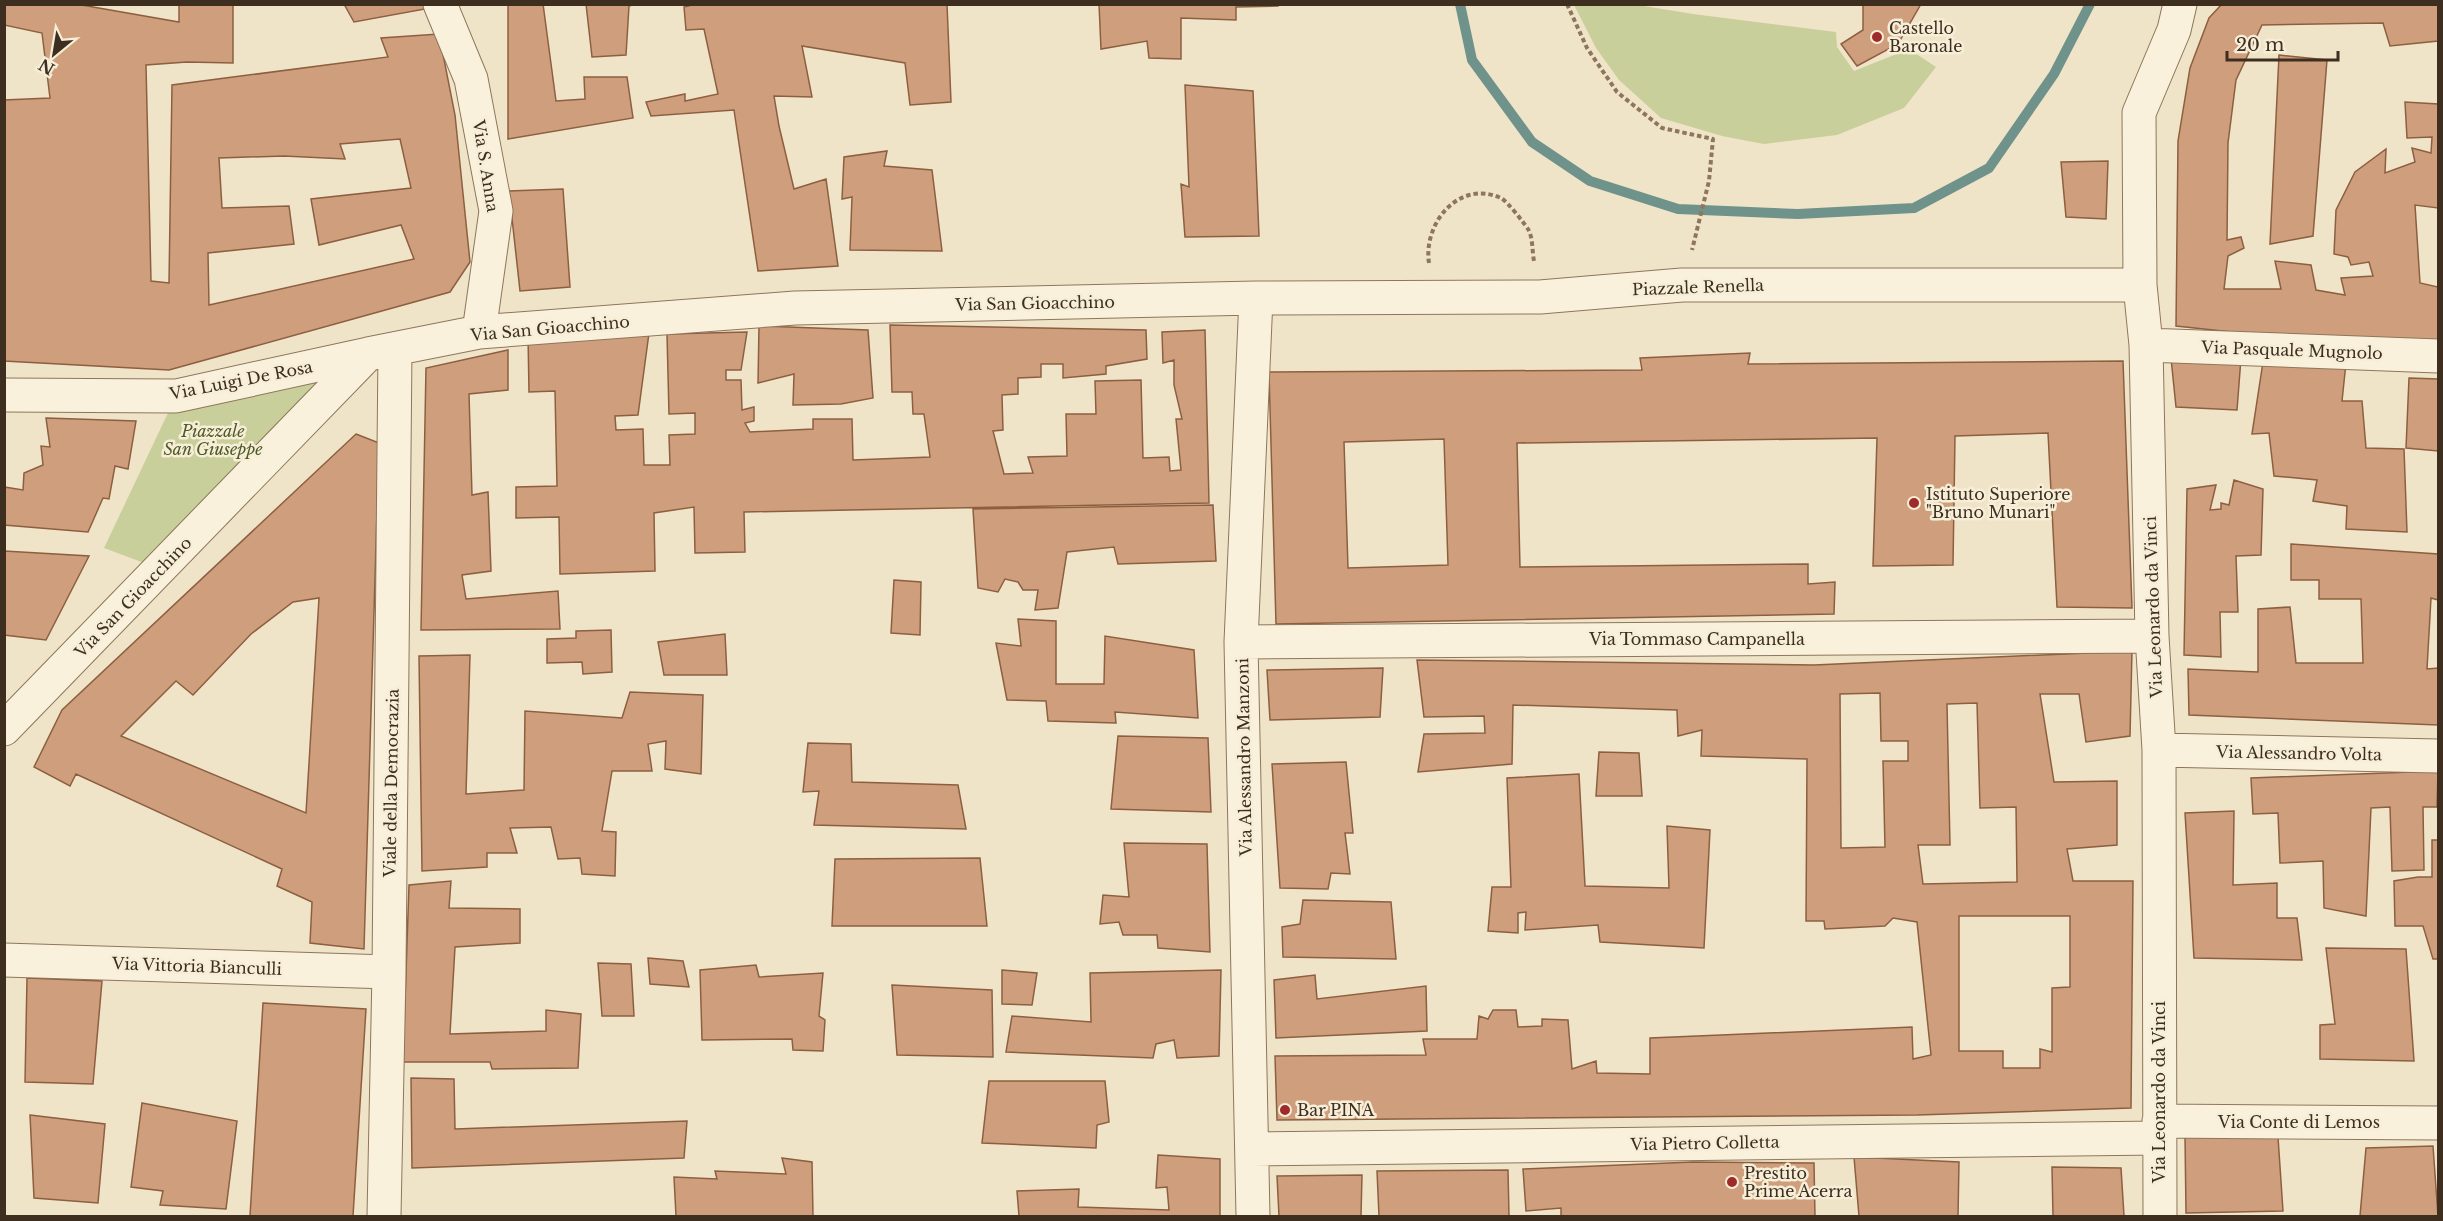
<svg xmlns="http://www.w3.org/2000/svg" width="2443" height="1221" font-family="'Libre Baskerville',serif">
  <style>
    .green { fill: #c9cf9b }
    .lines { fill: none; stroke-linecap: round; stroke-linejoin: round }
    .stream { stroke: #6f938a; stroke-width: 10 }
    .building { fill: #cf9f7d; stroke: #8d5f41; stroke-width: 1.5; fill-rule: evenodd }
    .minor-casing { stroke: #8d765c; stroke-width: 35 }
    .path { stroke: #8d765c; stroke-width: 4; stroke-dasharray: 4.5 3; stroke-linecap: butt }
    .minor { stroke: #faf1dc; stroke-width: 33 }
    .poi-dot { fill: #9e2a2b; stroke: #f7eed8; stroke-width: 2 }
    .labels { text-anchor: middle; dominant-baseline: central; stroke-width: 5; stroke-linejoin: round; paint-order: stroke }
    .poi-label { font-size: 16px; fill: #3d2e20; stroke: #f7eed8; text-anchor: start }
    .street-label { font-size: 16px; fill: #3d2e20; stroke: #f7eed8 }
    .park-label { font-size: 16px; font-style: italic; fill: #4d5a26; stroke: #f7eed8 }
  </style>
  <rect width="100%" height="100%" fill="#f0e4c8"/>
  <path class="green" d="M1574 5H1638L1693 14 1836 32 1837 47 1854 71 1909 49 1936 67 1904 108 1837 135 1764 144 1722 136 1661 118 1619 80 1596 48Z
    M368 354 160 569 104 548 176 396Z"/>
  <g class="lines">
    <path class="stream" d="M1460 4 1472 60 1532 142 1590 181 1678 209 1798 214 1914 208 1989 168 2054 74 2090 4"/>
  </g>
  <path class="building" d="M4 4H76L179 22V4H233V63L187 62 146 65 151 281 169 283 172 85 388 57 381 38 439 34 455 115 470 262 450 292 169 370 4 361V100L50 98 42 33 4 25ZM400 139 411 188 311 199 319 245 401 225 414 259 209 305 208 253 294 244 289 206 222 208 219 158 284 156 345 159 340 144Z
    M344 4H423L425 9 354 22Z
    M508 4H543L556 101 585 99 584 77H627L633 118 508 139Z
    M586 4H636L629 6 626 55 592 57Z
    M696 4H947L951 102 910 105 905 63 802 46 812 97 774 96 779 126 794 189 826 179 838 266 758 271 734 110 651 116 646 102 685 94V101L718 94 704 29 686 30 684 7Z
    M1099 4H1278V6L1236 7V20L1181 18V59L1149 58 1147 41 1101 49Z
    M1863 4H1921L1898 44 1857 66 1841 44 1863 30Z
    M2222 4H2438V41L2390 46 2383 23 2262 25 2236 80 2228 143 2227 240 2241 237 2244 248 2228 256 2224 289H2281L2275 261 2311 265 2316 290 2345 295 2341 278 2373 276 2369 262 2351 265 2348 257 2334 254 2336 210 2355 172 2386 149 2385 173 2415 162 2412 148 2431 153 2432 137 2407 138 2405 102 2438 104V208L2415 205 2420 283 2438 287V344L2289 338 2176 326 2178 141 2190 68 2209 18Z
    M2279 55 2327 60 2313 236 2270 244Z
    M1185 85 1253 91 1259 236 1185 237 1181 184 1189 187Z
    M887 151 884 166 932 170 942 251 850 250 852 197 842 199 844 157Z
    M2108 161 2106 219 2066 217 2061 162Z
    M563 189 570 287 520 291 509 191Z
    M890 325 1146 330 1147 359 1106 366V374L1063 378V364H1041V377L1018 378V394L1002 395 1003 430 993 431 1004 474 1033 473 1028 457 1067 456 1066 414H1096L1095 381 1141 380 1143 458 1169 457 1170 471 1181 470 1176 419H1182L1174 385V360L1163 363 1162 332 1205 330 1209 503 744 512 745 552 695 553 694 507 654 513 655 571 560 574 559 517 516 518V487L557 486 555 391 529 392 528 335 649 333 638 415 615 416 616 430 643 429 644 465H670L669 435 695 434V413L669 414 667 334 747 332 741 370H726V380H741L742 410 754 407V421L745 423 750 432 813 429V419H852L853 460 930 457 924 414H913L912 392H892Z
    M759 326 868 330 873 398 841 404 793 405 794 374 758 383Z
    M508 350V390L469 394 472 495 488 492 491 571 462 575 466 599 558 591 560 629 421 630 426 368Z
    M1750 353 1748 364 2123 361 2132 608 2057 607 2048 433 1955 436 1953 565 1873 566 1877 438 1517 443 1520 567 1808 564V584L1835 582 1834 614 1276 624 1269 372 1642 370 1640 358ZM1444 439 1448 565 1348 568 1344 442Z
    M2171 358H2241L2237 410 2176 407Z
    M2263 362 2346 363 2342 401H2362L2366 448 2404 449 2407 532 2346 529 2347 506 2313 501 2317 480 2274 476 2269 433 2252 434Z
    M2409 378 2438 379V451L2406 448Z
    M46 418 136 421 128 469 115 466 109 499 103 498 88 532 4 525V487L23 490 24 473 43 465 41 446 50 447Z
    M356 434 379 443 364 949 310 943 312 902 277 886 282 869 76 774 70 786 34 767 62 710ZM319 598 306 813 121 736 176 681 193 695 251 634 293 602Z
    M2234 480 2263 489 2261 555 2236 556 2238 612H2220L2221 657 2184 655 2187 489 2216 485 2210 510 2221 509V503L2229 505Z
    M1213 505 1216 561 1118 564 1114 547 1067 552 1058 608 1035 610 1038 590H1023L1018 582 1005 579 998 592 978 588 973 509Z
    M2291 544 2438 554V600L2431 598 2427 669 2438 668V725L2189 715 2188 669 2258 672V609L2290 607 2296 663H2363L2361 599H2319V580H2291Z
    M4 551 89 556 46 640 4 635Z
    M894 580 921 582 920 635 891 633Z
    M1018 619 1056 621V684H1104L1105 636 1194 650 1198 718 1115 712 1116 723 1048 721 1046 701 1007 700 996 643 1021 646Z
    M611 630 612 672 583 674 582 662 547 663V639L576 638V631Z
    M725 634 727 675H664L658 642Z
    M2132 651 2130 736 2086 742 2079 694H2040L2054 782 2117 781V845L2067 849 2073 881H2133L2131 1108 1917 1115 1277 1120 1275 1056 1426 1055 1423 1039H1477L1479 1016 1488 1019 1493 1010H1516L1518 1027 1542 1026V1019L1568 1020 1572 1069 1596 1061 1597 1073 1650 1074V1038L1912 1027 1913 1059 1931 1055 1917 922 1893 918 1885 926 1825 929 1824 921H1806L1807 759 1701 756 1702 730 1678 736 1677 710 1513 705 1512 764 1418 772 1424 734 1485 733 1484 716 1424 717 1417 660 1814 665ZM1880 693 1881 741H1908V761H1883L1885 847 1841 848 1840 694ZM1977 703 1980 808 2016 807 2017 882 1923 884 1918 845H1950L1947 704ZM1959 916H2070V987L2052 988V1052L2040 1049V1068H2003V1051H1959Z
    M470 655 466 794 524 790 525 711 622 718 630 692 703 695 701 774 665 769 666 741 648 744 652 771H612L602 831 616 832 615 876 582 874 580 858 558 859 551 827 510 828 517 853H487V867L422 871 419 656Z
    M1383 668 1380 717 1270 720 1267 670Z
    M1118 736 1208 738 1211 812 1111 809Z
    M808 743 851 744 852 782 958 785 966 829 814 825 819 791 803 792Z
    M1599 752 1639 753 1642 796H1596Z
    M1346 762 1353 833H1345L1350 874 1331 873 1328 889 1280 888 1272 764Z
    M2438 771 2437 807H2423L2424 870 2392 871 2390 807 2371 808 2366 916 2324 908 2323 861 2280 863 2278 813 2253 814 2251 778Z
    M1579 774 1585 886 1669 888 1667 826 1710 830 1704 948 1600 942 1598 925 1525 930 1526 912 1518 913V933L1488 931 1492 887H1511L1507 778Z
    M2234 811 2233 885 2277 883V918H2297L2302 960 2194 958 2185 813Z
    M2432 840H2438V959H2433L2423 926H2395L2394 881 2418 877H2432Z
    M1124 843 1207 844 1210 952 1158 948 1157 935H1123L1119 922 1100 924 1103 895 1129 897Z
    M980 858 987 926H832L835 859Z
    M451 881 449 908 520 909V943L455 947 450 1034 546 1031V1010L581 1014 578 1068 492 1069 490 1062H403L409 885Z
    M1303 900 1391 902 1396 959 1283 957 1282 927 1300 924Z
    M2326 948 2406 949 2414 1061 2320 1059V1025L2335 1024Z
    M648 958 683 961 689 987 650 984Z
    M598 963 631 964 634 1016H602Z
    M756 965 759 977 823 973 819 1016 825 1020 823 1051 793 1050 792 1039 702 1040 700 970Z
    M1002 970 1037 973 1032 1005 1002 1004Z
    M1221 970 1219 1056 1177 1058 1174 1040 1156 1044 1153 1058 1006 1052 1012 1016 1091 1022 1090 973Z
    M1315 975 1317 999 1426 986 1427 1031 1276 1038 1274 980Z
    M27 978 102 981 93 1084 25 1082Z
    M892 985 992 990 993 1057 897 1055Z
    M263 1003 366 1009 353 1216H250Z
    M411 1078 454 1079 455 1129 687 1121 684 1158 412 1168Z
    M989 1081H1105L1109 1122 1097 1125 1096 1148 982 1143Z
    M142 1103 237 1121 226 1209 160 1205 163 1191 131 1187Z
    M30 1115 105 1124 98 1203 34 1198Z
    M2185 1137H2278L2283 1211 2186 1213Z
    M2433 1146 2438 1216H2360L2366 1148Z
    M1158 1155 1220 1159V1216H1019L1017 1191 1079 1189 1078 1207 1169 1210 1167 1187 1156 1188Z
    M1854 1157 1959 1162 1958 1216H1859Z
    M782 1158 812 1162 813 1216H676L674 1177 717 1179 715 1171 786 1174Z
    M1693 1162 1814 1163 1815 1216H1561V1208L1526 1211 1523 1169Z
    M2052 1167 2121 1168 2124 1216H2053Z
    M1508 1170 1509 1216H1379L1377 1171Z
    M1362 1175 1361 1216H1279L1277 1176Z"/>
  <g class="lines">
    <g class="minor-casing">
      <path id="minor" d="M440 4 471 79 496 211 479 332
        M2146 345 2438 356
        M4 395 176 396 368 354
        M1241 642 2152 636
        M4 729 368 354 479 332 795 308 1256 298 1540 297 1682 285H2140
        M2159 750 2438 756
        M4 960 389 972
        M2159 1121 2438 1123
        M1252 1149 2159 1138
        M384 1216 389 972 395 349
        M1253 1216 1241 642 1256 298
        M2160 1216 2159 750 2152 636 2146 345 2140 285 2139 113 2174 30 2180 4"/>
    </g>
    <path class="path" d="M1567 4 1587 48 1617 92 1662 128 1713 139 1709 181 1692 250
      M1429 263C1423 224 1458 179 1501 198 1507 201 1524 223 1528 229 1533 237 1532 251 1534 261"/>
    <use href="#minor" class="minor"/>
  </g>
  <g class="poi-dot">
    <circle cx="1877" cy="37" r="6"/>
    <circle cx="1914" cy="503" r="6"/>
    <circle cx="1285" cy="1110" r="6"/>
    <circle cx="1732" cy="1182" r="6"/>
  </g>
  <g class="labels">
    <g class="poi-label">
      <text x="1889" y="28">Castello<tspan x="1889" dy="18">Baronale</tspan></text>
      <text x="1926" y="494">Istituto Superiore<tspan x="1926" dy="18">"Bruno Munari"</tspan></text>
      <text x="1297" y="1110">Bar PINA</text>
      <text x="1744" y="1173">Prestito<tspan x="1744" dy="18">Prime Acerra</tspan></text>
    </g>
    <g class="street-label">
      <text transform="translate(486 166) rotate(81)">Via S. Anna</text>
      <text transform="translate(1698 287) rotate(-2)">Piazzale Renella</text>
      <text transform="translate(1035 303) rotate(-1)">Via San Gioacchino</text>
      <text transform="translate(550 328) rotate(-5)">Via San Gioacchino</text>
      <text transform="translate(2292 350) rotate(2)">Via Pasquale Mugnolo</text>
      <text transform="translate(241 380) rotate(-11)">Via Luigi De Rosa</text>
      <text transform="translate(133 597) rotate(-46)">Via San Gioacchino</text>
      <text transform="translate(2153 607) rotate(-92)">Via Leonardo da Vinci</text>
      <text x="1697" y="639">Via Tommaso Campanella</text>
      <text transform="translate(2299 753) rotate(1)">Via Alessandro Volta</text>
      <text transform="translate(1244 757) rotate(-91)">Via Alessandro Manzoni</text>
      <text transform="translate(391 783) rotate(-89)">Viale della Democrazia</text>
      <text transform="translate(197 966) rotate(2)">Via Vittoria Bianculli</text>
      <text transform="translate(2159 1092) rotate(-90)">Via Leonardo da Vinci</text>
      <text x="2299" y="1122">Via Conte di Lemos</text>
      <text transform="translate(1705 1143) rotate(-1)">Via Pietro Colletta</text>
    </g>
    <g class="park-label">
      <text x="213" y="431">Piazzale<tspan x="213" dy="18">San Giuseppe</tspan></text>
    </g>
  </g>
  <rect width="2443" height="1221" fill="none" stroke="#3d2e20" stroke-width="12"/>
  <g transform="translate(54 54) rotate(210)" stroke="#f7eed8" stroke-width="4.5" paint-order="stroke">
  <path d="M0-4.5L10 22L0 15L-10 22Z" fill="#3d2e20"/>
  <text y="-9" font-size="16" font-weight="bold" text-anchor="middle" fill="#3d2e20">N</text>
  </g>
  <path d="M2227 51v9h111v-9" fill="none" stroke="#3d2e20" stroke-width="3"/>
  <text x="2236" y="51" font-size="18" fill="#3d2e20" stroke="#f7eed8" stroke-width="4.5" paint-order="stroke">20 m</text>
</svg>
